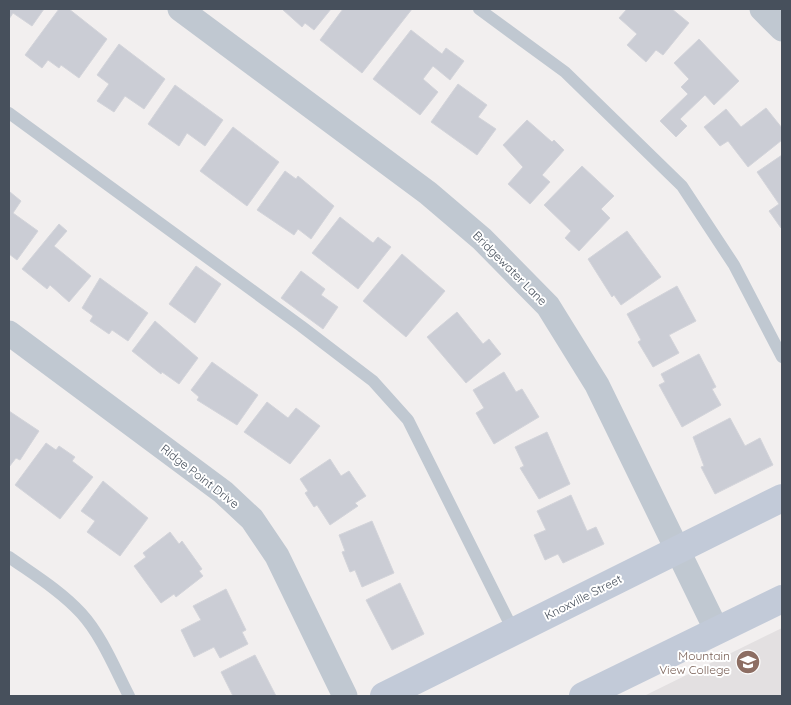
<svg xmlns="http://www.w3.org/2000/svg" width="791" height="705" font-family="Quicksand,sans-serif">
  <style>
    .education { fill: #e3e0e1 }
    .building { fill: #cbcdd5; stroke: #d3d4da }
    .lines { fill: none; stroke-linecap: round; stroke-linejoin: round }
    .lane { stroke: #c0c8d1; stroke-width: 12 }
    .street { stroke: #c0c8d1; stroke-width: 25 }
    .secondary { stroke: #c2cad8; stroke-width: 28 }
    .labels { text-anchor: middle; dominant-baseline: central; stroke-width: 4; stroke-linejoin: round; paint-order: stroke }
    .street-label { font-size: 12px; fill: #47505c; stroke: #fff }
    .education-label { font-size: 12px; fill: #785e54; stroke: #fff; text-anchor: end }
  </style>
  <rect width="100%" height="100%" fill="#f2efef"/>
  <path class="education" d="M782 628V696H644Z"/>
  <path class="building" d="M9 9H44L32 26 13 13 9 19Z
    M59 9H69L107 39 79 78 61 65 59 68 48 60 42 68 25 55Z
    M282 9H331L314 30 305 23 302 27Z
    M343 9H412L362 73 320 40Z
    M627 9H672L689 23 663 55 656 50 646 62 627 45 637 34 619 18Z
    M411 30 442 54 446 48 464 61 450 80 433 66 423 79 438 92 420 115 373 79Z
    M699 39 739 81 714 105 705 95 680 119 687 126 676 137 660 121 688 94 681 87 689 79 674 63Z
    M119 44 165 79 144 109 125 96 114 112 97 101 109 84 97 75Z
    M458 84 487 105 478 117 496 129 477 155 431 122Z
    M175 85 223 120 205 146 187 133 179 146 148 124Z
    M766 108 782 128V140L748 167 728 141 720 146 704 127 726 109 741 127Z
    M527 120 552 142 554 140 564 150 542 175 550 182 530 204 508 184 523 167 503 145Z
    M233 127 279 162 247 206 200 171Z
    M782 155V227L781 228 769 211 779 204 757 172Z
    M582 166 614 196 601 209 610 218 579 251 565 238 571 231 544 205Z
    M285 171 296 179 298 176 334 206 311 239 298 229 294 235 257 210Z
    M10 192 21 201 13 213 38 231 17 260 9 254V194Z
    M340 217 373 243 378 237 391 247 358 289 312 253Z
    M59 224 67 231 54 246 91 276 69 302 50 285 47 289 22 269Z
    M627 231 661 277 621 305 614 295 612 297 588 259Z
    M402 254 445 291 406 337 363 301Z
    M196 266 221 284 195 323 169 304Z
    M301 271 325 289 321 295 338 307 323 329 281 298Z
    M100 278 148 313 128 341 112 330 109 334 90 321 93 316 82 308Z
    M677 286 696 321 669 335 679 353 653 367 638 342 641 340 627 314Z
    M457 312 483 344 489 339 501 354 466 383 427 337Z
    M155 321 198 358 179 384 162 372 161 374 132 351Z
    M699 354 716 387 712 389 721 405 682 427 659 385 665 382 661 374Z
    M212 362 258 395 237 425 197 400 199 397 191 390Z
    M504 372 516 392 522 389 539 417 494 444 476 413 484 408 473 390Z
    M267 402 288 418 296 408 320 426 290 464 244 432Z
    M9 411 39 431 20 460 16 458 9 467Z
    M730 418 745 446 760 438 773 465 715 494 701 467 704 466 693 437Z
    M547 432 570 484 539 499 520 468 524 466 515 447Z
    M46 443 56 450 59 446 75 457 72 461 93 477 60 519 15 485Z
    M330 459 341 476 349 471 366 496 355 503 358 506 330 525 317 505 314 507 305 493 308 491 300 479Z
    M103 481 148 518 120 556 87 532 95 521 81 511Z
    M571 495 587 531 596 527 604 544 563 563 558 554 545 560 534 535 546 530 537 511Z
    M372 521 394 573 362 587 355 570 350 572 342 552 345 551 339 535Z
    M170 532 179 544 182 541 202 569 199 571 203 576 176 597 174 594 161 603 134 566 146 557 143 553Z
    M400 583 424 634 392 650 366 600Z
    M226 589 246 630 242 632 248 644 220 658 214 647 194 657 181 630 201 620 193 606Z
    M255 655 276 696H233L221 672Z"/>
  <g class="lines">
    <path class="lane" d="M479 9 565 72 682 186 734 265 782 357
      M9 113 301 326 373 381 408 420 514 632
      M9 557C33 574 61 591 81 613 102 636 115 669 129 696"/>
    <path class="street" d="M180 9 428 193 482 239 548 306 597 385 717 631
      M762 9 782 29
      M9 333 223 492 252 519 277 556 345 696"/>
    <path class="secondary" d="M384 696 782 498
      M583 696 782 599"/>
  </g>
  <defs>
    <g id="university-disc" transform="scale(1.25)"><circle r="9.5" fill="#8d6e63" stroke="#fff"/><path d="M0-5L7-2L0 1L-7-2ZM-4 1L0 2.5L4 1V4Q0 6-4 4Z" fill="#fff"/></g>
  </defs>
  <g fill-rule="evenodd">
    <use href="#university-disc" x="748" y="662"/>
  </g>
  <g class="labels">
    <g class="street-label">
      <text transform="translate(510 268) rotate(45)">Bridgewater Lane</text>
      <text transform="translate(200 476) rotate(38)">Ridge Point Drive</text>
      <text transform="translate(583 597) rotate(-27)">Knoxville Street</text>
    </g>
    <g class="education-label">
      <text x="730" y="655">Mountain<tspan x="730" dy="14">View College</tspan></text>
    </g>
  </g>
  <rect width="791" height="705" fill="none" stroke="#47505c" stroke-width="20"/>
</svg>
